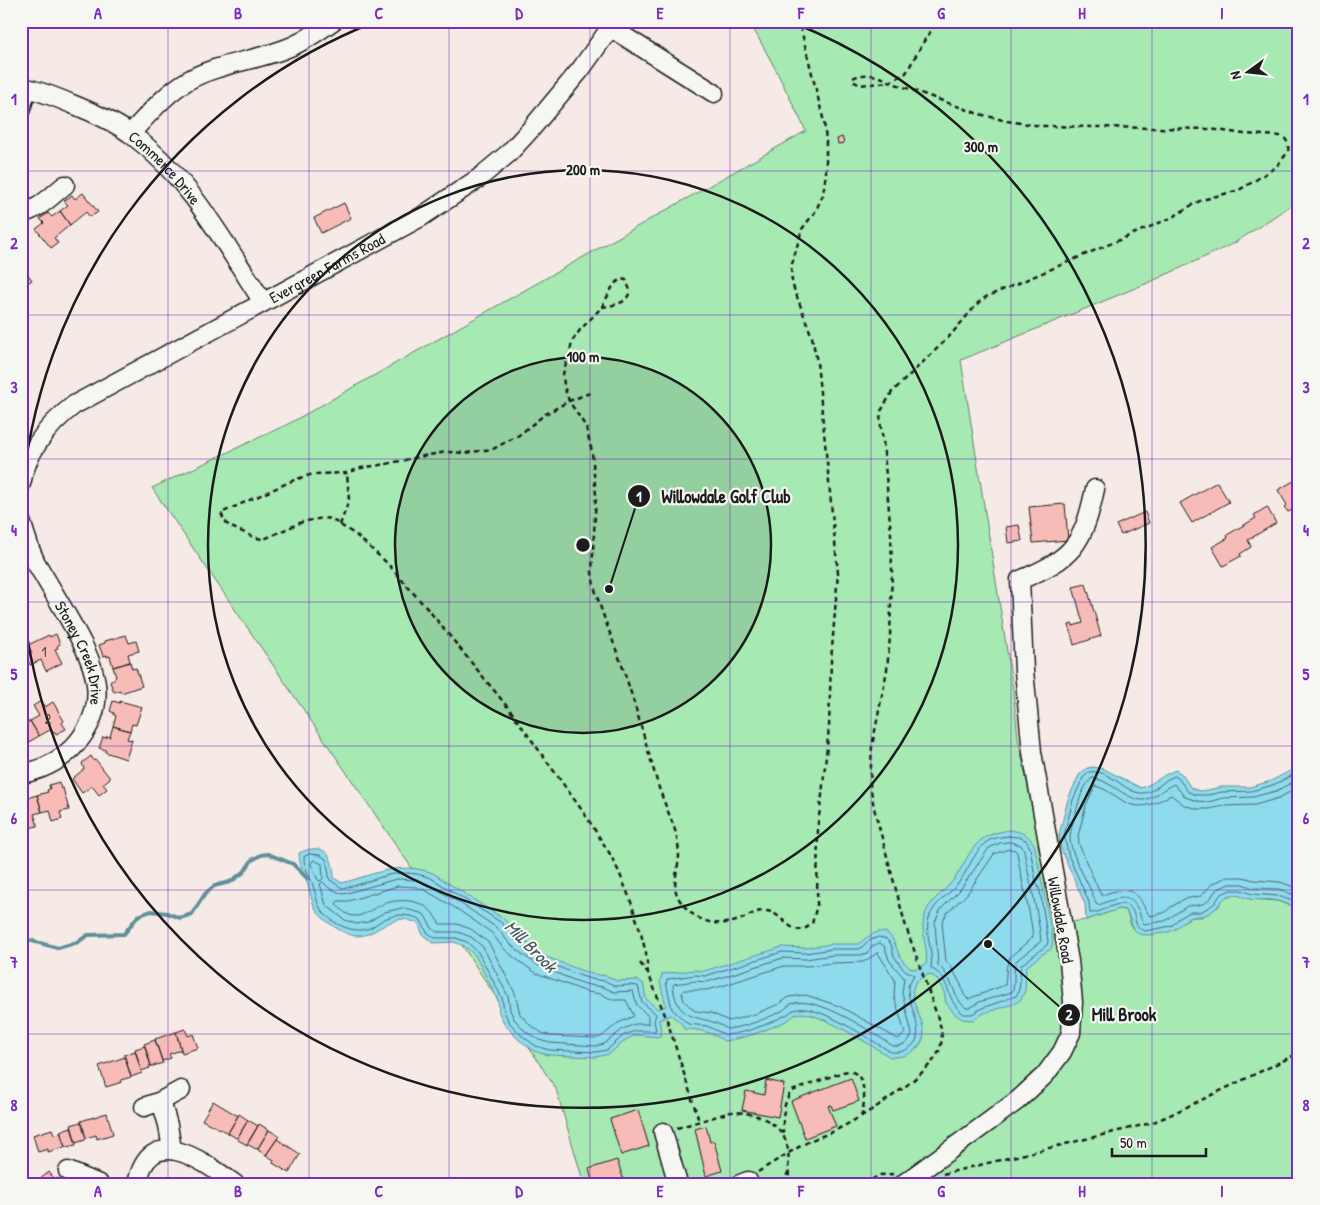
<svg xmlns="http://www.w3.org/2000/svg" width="1320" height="1205" font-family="'Patrick Hand',sans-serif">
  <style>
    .green { fill: #a6e9b3; stroke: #618268 }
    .water { fill: #8edbed; stroke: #608f99 }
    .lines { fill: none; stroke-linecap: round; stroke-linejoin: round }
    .shore { stroke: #4a6870; stroke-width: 1 }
    .stream { stroke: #608f99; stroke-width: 4 }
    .building { fill: #f8bcb8; stroke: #1c1c1c }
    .minor-casing { stroke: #1c1c1c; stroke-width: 21 }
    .path { stroke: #1c1c1c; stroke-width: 2.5; stroke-dasharray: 5 4; stroke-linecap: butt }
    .minor { stroke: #f6f6f2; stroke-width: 18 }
    .grid { fill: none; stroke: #7b2cbf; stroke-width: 1; stroke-opacity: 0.55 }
    .ring { fill: none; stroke: #1c1c1c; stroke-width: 2.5 }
    .labels { text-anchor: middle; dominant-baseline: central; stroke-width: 4.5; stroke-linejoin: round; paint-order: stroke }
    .number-label { font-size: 14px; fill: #534443 }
    .street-label { font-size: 16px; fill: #1c1c1c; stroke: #f6f6f2 }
    .water-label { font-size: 18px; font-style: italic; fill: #3e555b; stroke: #f6f6f2 }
    .centre { fill: #1c1c1c; stroke: #f6f6f2; stroke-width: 2.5 }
    .ring-label { font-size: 15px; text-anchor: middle; font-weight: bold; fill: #1c1c1c; stroke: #f6f6f2; stroke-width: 4.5; stroke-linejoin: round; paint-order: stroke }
    .leader { fill: none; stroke: #1c1c1c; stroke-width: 2 }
    .callout-dot { fill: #1c1c1c; stroke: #f6f6f2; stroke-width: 2 }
    .mark-label { font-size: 15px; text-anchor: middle; font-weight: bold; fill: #fff }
    .callout-label { font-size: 18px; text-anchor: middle; font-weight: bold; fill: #1c1c1c; stroke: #f6f6f2; stroke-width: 4.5; stroke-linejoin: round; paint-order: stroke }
    .neatline { fill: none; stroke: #7b2cbf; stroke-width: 2 }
    .grid-label { font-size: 16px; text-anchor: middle; font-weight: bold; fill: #7b2cbf }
  </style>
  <rect width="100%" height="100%" fill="#f6eae6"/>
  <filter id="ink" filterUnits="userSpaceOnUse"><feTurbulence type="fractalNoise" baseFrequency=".02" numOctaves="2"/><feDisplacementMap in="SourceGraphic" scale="10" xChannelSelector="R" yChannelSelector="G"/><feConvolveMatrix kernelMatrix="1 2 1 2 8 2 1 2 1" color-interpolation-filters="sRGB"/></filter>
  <g filter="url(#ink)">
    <path class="green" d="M749 21H1299V200L1233 244 1150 282 961 360 1013 689 1018 737 1055 924 1086 920 1119 909 1126 910 1132 928 1176 929 1181 923 1192 917H1201L1218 907 1223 898 1230 895H1240L1251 899 1277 901 1299 908V1184H584L556 1089 409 864 152 488 290 423 806 131 775 68Z"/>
    <path class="water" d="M1299 766V908C1291 906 1284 902 1277 901 1268 898 1259 901 1250 899 1243 898 1239 894 1231 895 1222 897 1219 907 1211 912 1202 918 1197 915 1190 918 1183 920 1180 926 1175 929 1169 933 1162 933 1156 934 1131 938 1135 929 1126 910L1119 909 1086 920 1085 904 1061 849 1059 835 1068 799 1079 775 1087 768 1093 767 1104 769 1141 788C1154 784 1163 774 1176 770L1183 775 1190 787 1199 791 1208 790 1221 787H1250L1271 781Z
      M1009 830C1023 832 1029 834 1035 847L1049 919 1053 941 1051 949 1041 955 1026 967 1025 991 1021 999 1016 1003 984 1013 973 1020 962 1019 955 1014 946 1003 944 992 937 979 930 974C923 977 914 980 913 989 909 1008 935 1030 918 1047 909 1056 901 1057 890 1057 873 1047 813 1007 796 1014 793 1016 790 1019 786 1021 767 1030 746 1038 724 1041 712 1032 699 1029 684 1029L682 1024 671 1015 659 1020 661 1029 660 1037 636 1035 627 1039 609 1054 596 1057 548 1055 534 1051 518 1039 505 1025 499 1013 498 1000 475 955 464 946 454 942 433 943 423 935 418 923C413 922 407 919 403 919 385 920 373 937 356 936 344 935 320 919 315 908 311 900 310 891 307 882 304 871 299 866 299 853 324 842 333 853 334 878L342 883C376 874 398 861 433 873L505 920 518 935 544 956 580 970 592 974 607 976 617 981 637 980 643 983 646 999 658 1009 666 1006 660 982 662 974 695 970 704 971 782 947 805 948 832 944H859C864 939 868 936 875 933 890 927 894 942 898 952 900 958 905 964 910 968L916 969 926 964C929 950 920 933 924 918 928 901 942 894 952 882 963 869 969 847 984 838 991 833 1001 832 1009 830Z"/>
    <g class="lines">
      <path class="shore" d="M1299 772 1273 785 1251 791 1222 792 1208 795H1198L1188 792 1179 779 1175 776C1163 779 1154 795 1140 793 1123 791 1110 769 1089 772L1083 778 1073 800 1064 835 1069 857 1089 902 1090 913C1102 914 1116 899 1128 906 1138 911 1131 928 1145 931L1166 927 1173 925 1178 919 1190 912H1200L1208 908 1215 903 1220 895 1230 890H1241L1252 894 1278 896 1299 903
        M1299 779 1276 791 1253 797 1223 798 1208 802 1197 801 1185 797 1174 784C1164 788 1155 798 1143 800 1128 801 1110 780 1092 778 1085 784 1080 797 1078 805 1075 815 1071 826 1070 836 1069 855 1091 885 1096 904L1099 905C1110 901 1128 891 1136 906 1140 911 1140 919 1144 924L1165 921 1187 906 1199 905 1205 903 1210 899 1216 890 1229 884H1242L1253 888 1279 889 1299 897
        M1299 787 1279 798 1255 805 1224 806 1209 809H1197L1184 805 1171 795C1154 804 1138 812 1120 799 1112 794 1104 788 1095 786L1086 805 1078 836 1079 844 1087 864 1101 895C1106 895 1111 891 1117 891 1141 888 1139 902 1150 916L1164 913 1171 907 1184 899 1201 896 1212 884 1227 877H1243L1254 880 1280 882 1299 889
        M1009 836 1018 837 1026 840 1030 848 1036 882 1040 891 1048 941 1047 945 1021 965C1019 975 1022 987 1016 996L982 1008 972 1014H964C948 1003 951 989 941 976 938 972 934 970 931 968 934 952 924 934 929 918 934 903 946 897 956 886 967 873 972 856 984 844 990 838 1001 837 1009 836Z
        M1010 842 1021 845 1024 850C1029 881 1038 910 1041 941L1016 961C1012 971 1016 983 1012 992L979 1002 970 1008H966C953 999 954 978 938 965L935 922 941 909 960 890 989 848 1000 843Z
        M1010 849 1015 850 1017 852C1021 881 1030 908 1033 937L1010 957 1007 965 1005 985 968 999 964 995 961 985 953 970 946 961 942 923 947 913 967 894 994 854Z
        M310 854 320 855 326 859 330 880 342 888C377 883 392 864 431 878L502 923 514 939 542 960 578 975 591 979 605 981 616 986 630 985 638 986 642 1002 656 1014 654 1021 656 1030 654 1031H635L624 1035 607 1050 596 1052 549 1050 536 1046 521 1035 509 1022 504 1011 502 998 478 952 467 942 456 938H435L427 932 420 919C409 915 399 913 387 918 381 920 376 925 370 928 353 935 330 923 320 908 317 903 316 895 314 889 312 879 303 867 304 857Z
        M314 860 322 864 323 878 321 881 318 880 311 864Z
        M397 879 418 880 428 884 460 903 497 928 510 944 522 954 539 966 576 981 589 985 603 987 614 992 633 991 637 1005 648 1016V1024H635L623 1029 604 1044 595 1046 550 1043 539 1040 525 1031 514 1019 510 1010 508 996 483 947 471 937 458 932H437L432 928 424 914 402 908 385 912 368 922 356 924 345 920 326 905 320 884 323 882 329 888 343 894Z
        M398 886 416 887 425 890 457 909 492 933 503 948 516 959 536 973 587 992 601 994 613 1000H626L634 1016 618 1023 601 1037 595 1038 551 1036 542 1033 530 1025 520 1014 515 993 489 943 471 929 457 924H440C436 919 434 913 429 909 416 898 395 899 381 905 362 914 354 925 336 904L338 901H348Z
        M879 937 886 939 891 944 894 956 903 969 914 975 908 986V992C910 1007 925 1033 913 1045 906 1051 900 1053 891 1052 872 1041 815 1001 794 1010 790 1011 788 1015 784 1016 766 1025 746 1033 726 1035L707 1026 688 1024 672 1009 666 982 668 979 695 975 705 976 782 952 806 953 832 949H860L867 942Z
        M880 943 885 947 889 960 904 978 902 993 912 1034C909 1043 902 1047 893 1046 872 1032 816 994 791 1004 788 1006 785 1009 782 1011 766 1019 745 1027 727 1029 703 1012 678 1027 673 986L674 984 695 981 707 982 783 958 806 959 833 955H861L867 953 871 947Z
        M878 953 895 980 894 996 905 1033 901 1037 898 1039 839 1006 806 995 789 997 779 1004 755 1014 729 1021 711 1013 695 1011 684 1001 682 993 684 990H706L719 987 784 966H807L833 963 863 962Z"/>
      <path class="stream" d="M21 938 58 948 78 942 88 935 124 934 138 916 151 911 167 913 180 918 192 914 205 894 214 886 230 882 244 872 252 860 261 855 268 854 293 864 307 878"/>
    </g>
    <path class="building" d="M842 137 844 143 838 144 837 139Z
      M83 193 98 212 90 217 86 212 70 225 60 211 68 205 64 201 72 195 75 199Z
      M344 203 351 218 321 233 314 218Z
      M60 211 70 225 54 238 58 243 51 248 36 229 44 223 40 219 48 213 52 217Z
      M27 273 32 280 21 287V274L22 276Z
      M1299 478V507L1288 512 1284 507 1287 505 1278 490Z
      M1217 482 1229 502 1192 523 1180 503Z
      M1065 504 1068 540 1033 543 1029 507Z
      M1267 507 1276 523 1248 540 1251 547 1240 554 1241 556 1223 566 1212 547 1228 538 1227 535 1256 518 1254 515Z
      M1145 512 1149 523 1121 535 1116 525Z
      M1019 525 1022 541 1008 543 1006 527Z
      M1086 584 1101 636 1074 645 1069 625 1073 624V626L1083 623 1073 587Z
      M56 634 60 644 57 646 58 648 55 649 62 663 46 671 41 660 30 665 26 656 32 653 28 645 49 635 50 637Z
      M126 635 129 643 136 641 139 651 128 654 130 662 113 667 110 656 107 657V655L103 656 99 645 105 643V641Z
      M130 662 132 669 136 668 142 686 121 693 120 690 114 692 110 682 116 677 113 667Z
      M41 701 45 707 53 702 64 721 62 723 66 729 56 734 54 731 52 732 50 730 39 736 30 721 39 716 33 706Z
      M113 701 120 703V701L142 707 136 725 132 724 130 731 113 726 116 716 114 715V713L110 711Z
      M30 721 39 736 27 743 28 745 26 746 28 750 21 754V726Z
      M113 726 130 731 127 739 132 740 126 759 105 752 106 750 99 748 103 737 106 738 107 736 110 737Z
      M91 756 94 761 96 760 110 778 103 784 107 789 99 795 92 786 82 793 72 779 84 769 82 763Z
      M59 782 61 789 63 788 69 810 60 812 62 819 53 822 50 810 42 812 37 795 48 792 47 790 50 789 49 785Z
      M21 792H23L27 798 37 795 42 812 34 814 38 826 28 828 26 821 21 823Z
      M185 1029 188 1036 193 1034 198 1048 182 1053 176 1032Z
      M176 1032 181 1050 169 1054 171 1058 162 1061 155 1039Z
      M155 1040 163 1063 153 1066H151L144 1044Z
      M145 1046 151 1066H149L150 1068 141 1071 135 1049Z
      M135 1051 142 1073 131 1077 124 1055Z
      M125 1057 131 1077 121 1080 122 1082 106 1087 99 1066Z
      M851 1078 859 1101 833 1110 831 1105 828 1106 836 1126 805 1138 791 1101Z
      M766 1080 784 1084 778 1117 742 1110 746 1091 764 1095Z
      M213 1101 238 1116 228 1133 202 1120Z
      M638 1110 649 1146 621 1155 610 1119Z
      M107 1113 113 1134 97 1139 96 1135 86 1138 81 1121Z
      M239 1114 248 1120 238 1137 236 1138 228 1133Z
      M248 1120 258 1126 247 1145 238 1140V1137Z
      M81 1122 86 1138 85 1140 76 1143 71 1125Z
      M259 1124 269 1130 258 1148 256 1149 247 1144Z
      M706 1126 710 1142 714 1141 722 1171 706 1176 695 1129Z
      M71 1127 76 1145 67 1147H65L60 1131Z
      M52 1129 54 1134 61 1133 65 1147 48 1152V1149L38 1152 33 1135Z
      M269 1130 279 1136 266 1155 258 1150V1148Z
      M277 1139 300 1154 289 1173 273 1163 274 1160 266 1155Z
      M617 1160 625 1184H593L589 1169Z
      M49 1172 55 1180 58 1178 62 1184H34Z"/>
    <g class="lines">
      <g class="minor-casing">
        <g id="minor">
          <path d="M611 28 714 93"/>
          <path id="s1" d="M21 87C39 90 55 97 72 104 92 112 115 122 132 135 190 178 224 243 263 302"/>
          <path d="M21 109 27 88"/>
          <path d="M131 133C148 115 165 94 187 81 218 63 257 61 290 47 305 41 319 31 333 21"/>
          <path d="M21 213C38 211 52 195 65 185"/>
          <path id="s2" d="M21 484C27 451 48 425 74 405L421 217 479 178 509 153 531 129 581 69 615 21"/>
          <path id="s3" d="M21 521 30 549 36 563C47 581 58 600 69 619 93 661 113 700 77 743 62 760 44 770 21 774"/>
          <path d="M161 1101 168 1125 172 1150"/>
          <path d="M144 1107 161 1101 181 1090"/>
          <path d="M663 1132 678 1184"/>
          <path d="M68 1171 99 1184"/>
          <path d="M137 1184C150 1120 204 1162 235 1184"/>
          <path d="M740 1184 748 1181 749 1184"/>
          <path d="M903 1184 987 1123 1018 1100 1045 1075 1062 1052 1071 1033 1073 1002 1069 961 1032 752 1024 671 1020 580C1073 558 1083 545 1095 489"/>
        </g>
      </g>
      <path class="path" d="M602 307C614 305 628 304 630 290L626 280 621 279 614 284 602 307 580 330 573 340 563 374 564 386 569 401 586 427 592 452 596 495 592 572 594 586C602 614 613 641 623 668 636 707 647 748 659 788 664 802 670 816 675 830 677 839 679 847 679 856 677 879 668 890 687 909 700 923 721 927 739 920 747 917 755 911 764 911 780 910 786 931 803 930L812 924 817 905 818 823 822 795 829 727 831 661 838 573 817 362 812 337 793 286 791 275 792 264 802 229 815 212 823 195 826 173V141L824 122 799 21
        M590 393 569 401 544 415 519 435 493 449 465 453 448 452 428 455 386 464 361 468 347 473 313 474 294 480 221 513 224 520 229 526 256 538 264 539 302 522 323 518 331 519 356 535 387 563 431 613 510 710 584 813 610 854 619 872 630 899 640 930 646 953 648 973 667 1020 699 1121
        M340 525 349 500 347 473
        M640 963 647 972
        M677 1128 731 1112C756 1112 784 1122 788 1150 790 1164 785 1170 793 1184
        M783 1134C783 1121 782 1102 792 1091L843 1072C866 1066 867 1101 861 1115
        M758 1172C774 1162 791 1151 808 1142 817 1137 827 1135 836 1130 861 1118 929 1076 939 1051 943 1041 942 1031 939 1021L906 927 874 808 870 784 872 746 887 670 890 637 892 570 891 534 883 441 880 421 881 411 892 392 948 338 978 303 986 297 1173 217 1192 205 1202 200 1239 190 1251 183 1276 167 1288 152C1289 146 1288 138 1280 136L1244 134 1210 129 1042 126 1007 121 976 113 890 82C880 75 863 72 853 78V81L860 85 890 82 906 73 924 41 938 21
        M943 1174 1151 1123 1168 1116 1299 1053
        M781 1183 788 1173
        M864 1184 880 1175 893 1174"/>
      <use href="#minor" class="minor"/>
    </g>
  </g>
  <path class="grid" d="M168 21V1184M309 21V1184M449 21V1184M590 21V1184M730 21V1184M871 21V1184M1011 21V1184M1152 21V1184M21 171H1299M21 315H1299M21 459H1299M21 602H1299M21 746H1299M21 890H1299M21 1034H1299"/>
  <circle cx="583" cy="545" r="188" fill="#1c1c1c" fill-opacity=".12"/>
  <g class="ring">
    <circle cx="583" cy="545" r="188"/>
    <circle cx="583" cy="545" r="375"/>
    <path d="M21 506A563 563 0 0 1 372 23M794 23A563 563 0 1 1 21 584"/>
  </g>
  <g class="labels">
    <g class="number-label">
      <text x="44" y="651">1</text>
      <text x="48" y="718">2</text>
    </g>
    <g class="street-label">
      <text stroke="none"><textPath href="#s1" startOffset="168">Commerce Drive</textPath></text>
      <text stroke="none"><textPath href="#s2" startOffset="385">Evergreen Farms Road</textPath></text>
      <text stroke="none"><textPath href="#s3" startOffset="146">Stoney Creek Drive</textPath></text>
      <text transform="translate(1061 920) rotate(80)">Willowdale Road</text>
    </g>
    <g class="water-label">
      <text transform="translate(531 946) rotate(45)">Mill Brook</text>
    </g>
  </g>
  <circle cx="583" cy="545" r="8" class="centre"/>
  <g class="ring-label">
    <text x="981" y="152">300 m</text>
    <text x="583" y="175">200 m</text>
    <text x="583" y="362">100 m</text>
  </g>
  <path class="leader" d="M609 589L639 496M988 944L1069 1015"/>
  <g class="callout-dot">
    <circle cx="609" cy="589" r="5"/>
    <circle cx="988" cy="944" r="5"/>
    <circle cx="639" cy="496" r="12"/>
    <circle cx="1069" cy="1015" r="12"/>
  </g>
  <g class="mark-label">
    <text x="639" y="502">1</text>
    <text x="1069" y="1020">2</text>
  </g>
  <g class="callout-label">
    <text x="726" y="503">Willowdale Golf Club</text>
    <text x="1124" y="1021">Mill Brook</text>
  </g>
  <rect width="1320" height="1205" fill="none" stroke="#f6f6f2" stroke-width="55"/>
  <g transform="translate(1248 72) rotate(255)" stroke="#f6f6f2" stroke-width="4" paint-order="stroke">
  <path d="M0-4L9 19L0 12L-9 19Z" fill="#1c1c1c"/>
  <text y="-8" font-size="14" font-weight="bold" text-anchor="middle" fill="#1c1c1c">N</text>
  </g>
  <path d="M1112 1148v8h94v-8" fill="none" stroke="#1c1c1c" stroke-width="2.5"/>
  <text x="1120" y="1148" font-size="15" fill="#1c1c1c" stroke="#f6f6f2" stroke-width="4" paint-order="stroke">50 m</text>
  <rect x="28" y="28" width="1264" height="1150" class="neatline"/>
  <g class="grid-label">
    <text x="98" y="19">A</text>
    <text x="238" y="19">B</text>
    <text x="379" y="19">C</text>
    <text x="519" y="19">D</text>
    <text x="660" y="19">E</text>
    <text x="801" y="19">F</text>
    <text x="941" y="19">G</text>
    <text x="1082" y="19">H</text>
    <text x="1222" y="19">I</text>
    <text x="14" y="105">1</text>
    <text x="1306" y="105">1</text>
    <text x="14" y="249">2</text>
    <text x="1306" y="249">2</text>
    <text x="14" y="393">3</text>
    <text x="1306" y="393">3</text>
    <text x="14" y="536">4</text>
    <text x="1306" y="536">4</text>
    <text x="14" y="680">5</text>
    <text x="1306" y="680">5</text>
    <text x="14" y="824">6</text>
    <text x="1306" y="824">6</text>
    <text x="14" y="968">7</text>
    <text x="1306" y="968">7</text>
    <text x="14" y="1111">8</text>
    <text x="1306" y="1111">8</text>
    <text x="98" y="1197">A</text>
    <text x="238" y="1197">B</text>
    <text x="379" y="1197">C</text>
    <text x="519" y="1197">D</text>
    <text x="660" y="1197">E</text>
    <text x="801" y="1197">F</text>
    <text x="941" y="1197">G</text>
    <text x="1082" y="1197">H</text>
    <text x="1222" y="1197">I</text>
  </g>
</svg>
